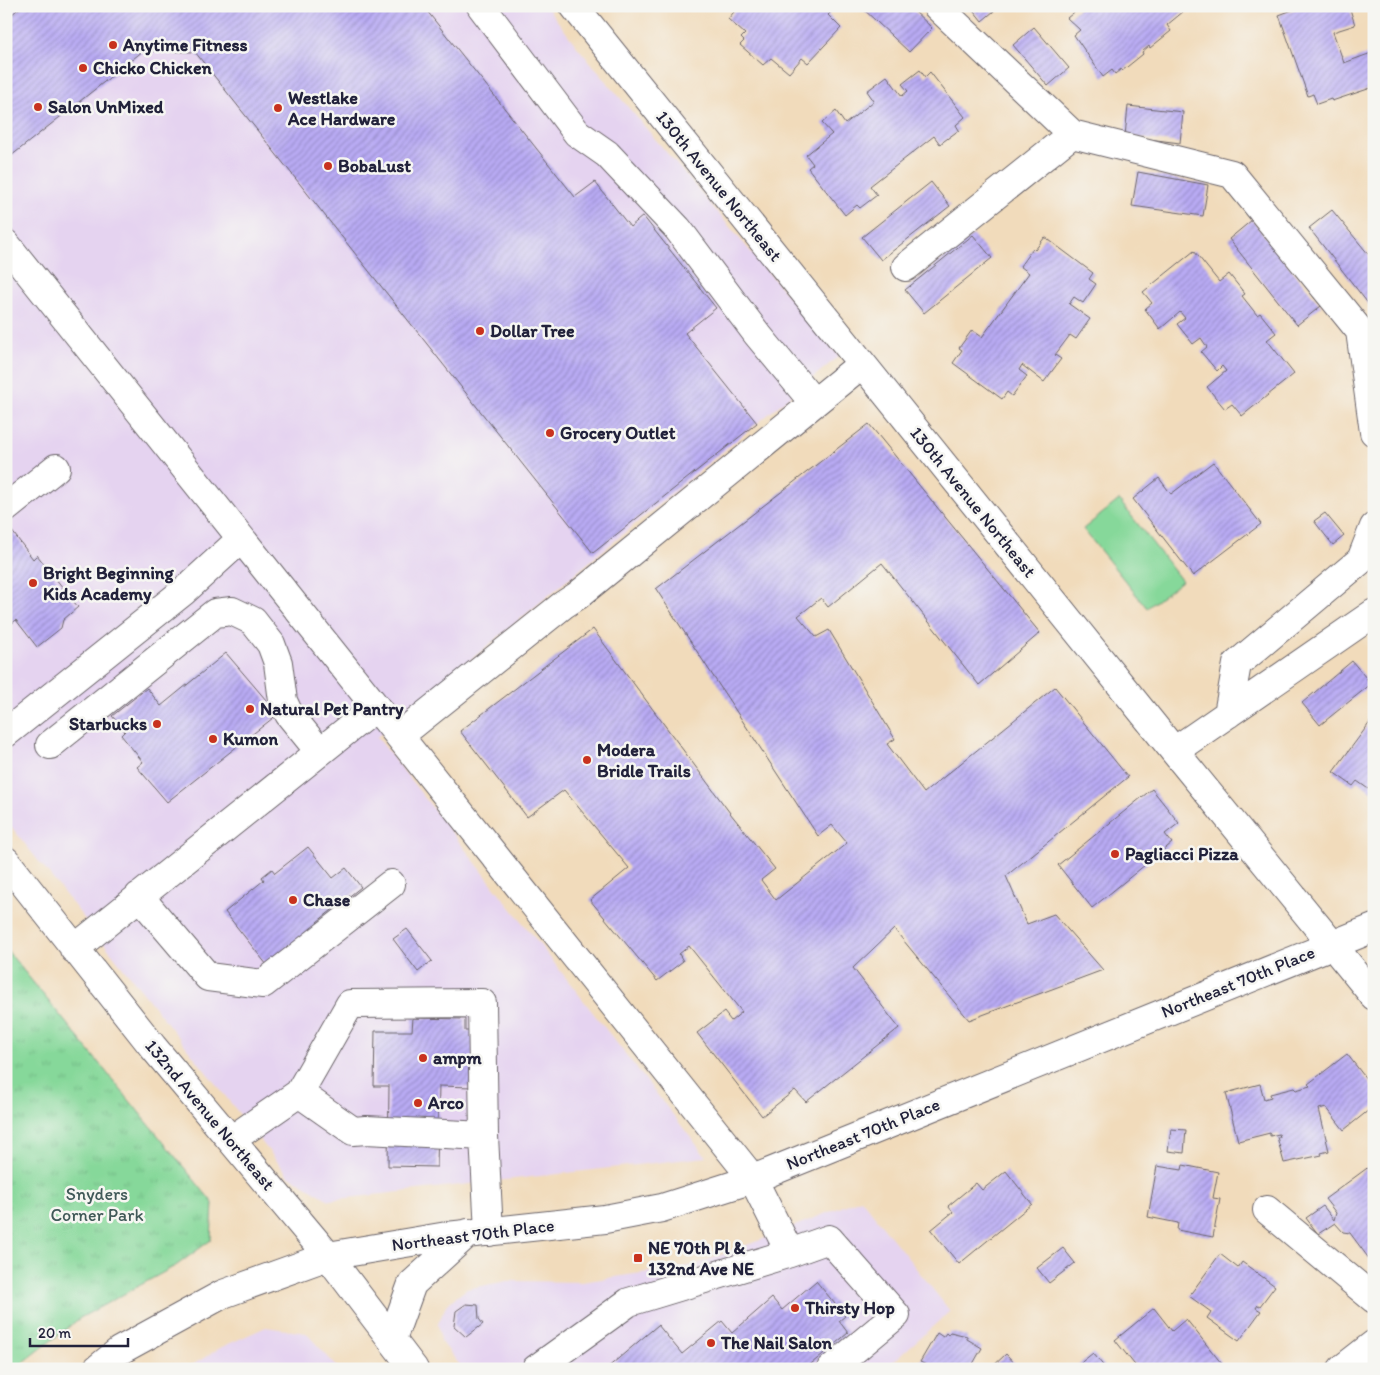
<svg xmlns="http://www.w3.org/2000/svg" width="1380" height="1375" font-family="Itim,sans-serif">
  <style>
    .built { fill: #e5d3f0 }
    .grass { fill: url(#grass-tufts); stroke: #547d6a }
    .pitch { fill: #86d89a; stroke: #547d6a }
    .building { fill: url(#building-hatch) }
    .lines { fill: none; stroke-linecap: round; stroke-linejoin: round }
    .minor-casing { stroke: #6a6368; stroke-width: 30 }
    .major-casing { stroke: #6a6368; stroke-width: 30 }
    .minor { stroke: #fff; stroke-width: 28 }
    .major { stroke: #fff; stroke-width: 28 }
    .poi-dot { fill: #c8321e; stroke: #f6f6f2; stroke-width: 2 }
    .labels { text-anchor: middle; dominant-baseline: central; stroke-width: 5; stroke-linejoin: round; paint-order: stroke }
    .poi-label { font-size: 18px; font-weight: bold; fill: #22223b; stroke: #f6f6f2; text-anchor: start }
    .street-label { font-size: 18px; fill: #22223b; stroke: #f6f6f2 }
    .park-label { font-size: 18px; fill: #405958; stroke: #f6f6f2 }
  </style>
  <defs>
    <pattern id="grass-tufts" width="24" height="20" patternUnits="userSpaceOnUse" patternTransform="scale(1.25)"><rect width="24" height="20" fill="#86d89a"/><path d="M3 7l-1-3M5 7V3M7 7l1-3M15 17l-1-3M17 17v-4M19 17l1-3" fill="none" stroke="#73b986"/></pattern>
    <pattern id="building-hatch" width="6" height="6" patternUnits="userSpaceOnUse" patternTransform="scale(1.25)"><rect width="6" height="6" fill="#b9abf4"/><path d="M-1 1l2-2M0 6l6-6M5 7l2-2" fill="none" stroke="#968bc7"/></pattern>
  </defs>
  <rect width="100%" height="100%" fill="#f6f6f2"/>
  <filter id="ink" filterUnits="userSpaceOnUse"><feTurbulence type="fractalNoise" baseFrequency=".02" numOctaves="2"/><feDisplacementMap in="SourceGraphic" scale="10" xChannelSelector="R" yChannelSelector="G"/><feConvolveMatrix kernelMatrix="1 2 1 2 8 2 1 2 1" color-interpolation-filters="sRGB"/></filter>
  <filter id="wash" filterUnits="userSpaceOnUse"><feTurbulence type="fractalNoise" baseFrequency=".0096" numOctaves="4" result="noise"/><feDisplacementMap in="SourceGraphic" scale="20" xChannelSelector="R" yChannelSelector="G"/><feGaussianBlur stdDeviation="1.12" result="paint"/><feColorMatrix in="noise" values="0 0 0 0 0 0 0 0 0 0 0 0 0 0 0 0 0 1.4 0 .05"/><feComposite in="paint" operator="in"/></filter>
  <g filter="url(#wash)">
    <rect width="100%" height="100%" fill="#f1dbbb"/>
    <path class="built" d="M6 6H546L578 48 839 356 377 737 706 1157 329 1200 288 1175 6 820Z
      M861 1199 950 1311 885 1369H463L441 1341 438 1324 447 1304 467 1289 507 1281 582 1282 695 1265 763 1239Z
      M266 1327 306 1333 339 1369H186L222 1347Z"/>
    <path class="grass" d="M6 949 213 1203 211 1240 177 1265 80 1318 15 1369H6Z"/>
    <path class="pitch" d="M1119 500 1182 581 1147 608 1083 529Z"/>
    <g id="blocks">
      <path class="building" d="M22 6H423L575 197 595 182 630 227 643 216 716 308 685 333 757 423 593 553 195 52 143 51 6 160V19Z
        M739 6H827L832 11 828 15 841 28 808 63 802 58 789 73 771 58 763 65 740 45 744 41 741 38 745 34 728 19Z
        M860 6H909L932 28 909 52Z
        M970 6H1000L982 21Z
        M1082 6H1181L1184 11 1167 25 1171 31 1150 48 1149 46 1142 52 1143 54 1122 71 1121 69 1115 74 1112 70 1103 77 1074 35 1080 30 1067 18Z
        M1303 6H1349L1355 25 1333 32 1344 63 1374 52V87L1332 101 1331 99 1317 104 1313 94 1308 96 1279 15Z
        M1034 27 1069 68 1048 86 1013 45Z
        M920 70 925 77 930 72 965 117 956 125 959 130 940 144 934 136 870 186 877 195 860 208 857 205 845 215 808 168 813 164 806 155 832 134 822 123 836 111 845 124 874 101 867 91 887 76 902 96 908 91 902 84Z
        M1128 106 1183 112 1180 143 1125 136Z
        M1138 172 1208 185 1203 216 1132 206Z
        M931 182 950 206 881 260 862 237Z
        M1332 210 1374 261V311L1309 228Z
        M1252 220 1321 306 1297 325 1229 239Z
        M973 235 992 258 924 313 905 290Z
        M1045 237 1093 273 1089 279 1096 284 1083 303 1074 297 1069 304 1090 319 1076 339 1070 335 1055 355 1061 359 1044 382 1022 365 1019 370 1027 376 1012 396 1007 392 1002 399 953 363 962 350 959 348 972 330 982 337 1029 273 1020 266 1033 248 1035 250Z
        M1194 251 1219 282 1229 274 1245 294 1242 296 1257 315 1260 313 1276 333 1267 340 1294 374 1242 416 1232 404 1225 409 1207 387 1226 371 1222 366 1217 371 1201 352 1207 347 1201 338 1193 344 1177 324 1185 318 1180 312 1160 329 1145 309 1152 303 1143 292Z
        M869 424 1040 633 979 685 882 563 828 607 821 598 798 616 816 637 829 630 895 739 887 744 924 793 1055 687 1128 777 1006 876 1027 924 1054 914 1103 970 969 1020 894 929 853 968 899 1028 806 1102 795 1090 762 1116 697 1033 724 1012 731 1021 742 1012 689 946 679 954 683 961 657 981 590 900 629 868 564 790 527 817 460 731 593 629 730 813 775 869 761 880 776 900 847 843 832 825 818 836 656 589Z
        M1213 462 1261 524 1193 576 1133 499 1159 478 1171 494Z
        M1325 513 1344 536 1333 545 1314 521Z
        M8 526 33 559 37 555 78 607 63 620 61 628 37 647 16 620 6 628V527Z
        M226 653 278 714 167 802 137 767 143 762 121 735 125 731 112 716 147 688 161 706Z
        M1352 661 1371 684 1320 725 1302 703Z
        M1374 717V793L1357 781 1353 786 1333 772Z
        M1152 789 1179 823 1165 834 1172 843 1092 908 1058 865Z
        M308 847 333 878 346 868 361 887 317 922 333 941 267 965 225 912 264 880 262 877 272 869 275 873Z
        M407 929 432 961 418 972 393 939Z
        M413 1018 465 1019V1031H473L472 1087 439 1086 437 1167 388 1166 389 1086H374L375 1031H412Z
        M1347 1054 1374 1089V1106L1344 1130 1326 1107 1319 1109 1329 1151 1321 1153 1322 1155 1284 1163 1277 1137H1280L1279 1134 1270 1136V1133L1238 1141 1226 1093 1260 1084 1264 1099 1271 1097 1270 1094 1294 1088 1296 1090 1310 1086 1308 1084Z
        M1171 1129 1186 1130 1184 1153 1168 1151Z
        M1374 1163V1257L1370 1260 1350 1233 1343 1232 1335 1223 1318 1234 1306 1218 1323 1206 1334 1220 1336 1213 1325 1199Z
        M1183 1165 1218 1172 1213 1198 1220 1199 1213 1237 1177 1230 1178 1223 1148 1217 1157 1166 1182 1170Z
        M1006 1171 1032 1204 959 1264 931 1230 953 1212 948 1206 976 1183 982 1190Z
        M1063 1248 1075 1263 1049 1283 1037 1268Z
        M1220 1254 1238 1268 1242 1262 1275 1286 1260 1306 1258 1305 1256 1308 1261 1311 1239 1341 1207 1318 1211 1312 1189 1296Z
        M816 1281 845 1316 839 1321 848 1333 805 1369H606L658 1325 682 1354 722 1321 732 1333 772 1298 782 1310Z
        M466 1304 478 1305 479 1319 483 1324 466 1337 454 1326 456 1311Z
        M1154 1308 1172 1331 1186 1319 1226 1369H1138L1115 1340Z
        M950 1332 967 1336V1339L982 1348 970 1369H929L930 1367 920 1362 937 1333 943 1337 946 1333 948 1335Z
        M1093 1353 1106 1369H1073Z
        M1006 1354 1020 1369H990Z"/>
    </g>
  </g>
  <g filter="url(#ink)">
    <use href="#blocks" fill-opacity="0" stroke="#6a6368" stroke-width="1"/>
    <g class="lines">
      <g class="minor-casing">
        <path id="minor" d="M481 6 577 133 607 154 678 229 757 334 814 403
          M574 6 1174 751 1374 996
          M937 6 1072 134 1232 174 1360 331 1374 432
          M6 244 753 1179 790 1253 829 1239 896 1315 831 1369
          M906 267 1072 134
          M6 508 56 468
          M1228 714 1237 664 1361 560 1374 527
          M6 733 184 591 241 539
          M399 736 563 605 577 596 862 364
          M50 745 215 613 232 611 253 621 271 644 278 663 283 701 289 714 319 751
          M1174 751 1374 613
          M6 861 153 1047 328 1256
          M139 896 208 977 263 984 391 884
          M74 949 376 707
          M484 1136 366 1130 353 1131 299 1093 350 1004 482 1003 484 1136 489 1232
          M231 1140 299 1093
          M1267 1210 1374 1299
          M536 1369 629 1302 790 1253
          M1342 1369 1374 1344"/>
      </g>
      <g class="major-casing">
        <path id="major" d="M328 1256 414 1369
          M392 1339 412 1284 468 1233
          M97 1369 119 1351 223 1294 328 1256 447 1236 605 1219 662 1208 753 1179 1374 928"/>
      </g>
      <use href="#minor" class="minor"/>
      <use href="#major" class="major"/>
    </g>
  </g>
  <g class="poi-dot">
    <circle cx="113" cy="45" r="5"/>
    <circle cx="83" cy="68" r="5"/>
    <circle cx="38" cy="107" r="5"/>
    <circle cx="278" cy="108" r="5"/>
    <circle cx="328" cy="166" r="5"/>
    <circle cx="480" cy="331" r="5"/>
    <circle cx="550" cy="433" r="5"/>
    <circle cx="33" cy="583" r="5"/>
    <circle cx="250" cy="709" r="5"/>
    <circle cx="157" cy="724" r="5"/>
    <circle cx="213" cy="739" r="5"/>
    <circle cx="587" cy="760" r="5"/>
    <circle cx="1115" cy="854" r="5"/>
    <circle cx="293" cy="900" r="5"/>
    <circle cx="423" cy="1058" r="5"/>
    <circle cx="418" cy="1103" r="5"/>
    <rect x="633" y="1253" width="10" height="10" rx="2.5"/>
    <circle cx="795" cy="1308" r="5"/>
    <circle cx="711" cy="1343" r="5"/>
  </g>
  <g class="labels">
    <g class="poi-label">
      <text x="123" y="45">Anytime Fitness</text>
      <text x="93" y="68">Chicko Chicken</text>
      <text x="288" y="98">Westlake<tspan x="288" dy="21">Ace Hardware</tspan></text>
      <text x="48" y="107">Salon UnMixed</text>
      <text x="338" y="166">BobaLust</text>
      <text x="490" y="331">Dollar Tree</text>
      <text x="560" y="433">Grocery Outlet</text>
      <text x="43" y="573">Bright Beginning<tspan x="43" dy="21">Kids Academy</tspan></text>
      <text x="260" y="709">Natural Pet Pantry</text>
      <text x="147" y="724" text-anchor="end">Starbucks</text>
      <text x="223" y="739">Kumon</text>
      <text x="597" y="750">Modera<tspan x="597" dy="21">Bridle Trails</tspan></text>
      <text x="1125" y="854">Pagliacci Pizza</text>
      <text x="303" y="900">Chase</text>
      <text x="433" y="1058">ampm</text>
      <text x="428" y="1103">Arco</text>
      <text x="648" y="1248">NE 70th Pl &amp;<tspan x="648" dy="21">132nd Ave NE</tspan></text>
      <text x="805" y="1308">Thirsty Hop</text>
      <text x="721" y="1343">The Nail Salon</text>
    </g>
    <g class="street-label">
      <text transform="translate(719 186) rotate(51)">130th Avenue Northeast</text>
      <text transform="translate(973 502) rotate(51)">130th Avenue Northeast</text>
      <text transform="translate(1238 982) rotate(-22)">Northeast 70th Place</text>
      <text transform="translate(210 1115) rotate(50)">132nd Avenue Northeast</text>
      <text transform="translate(863 1134) rotate(-22)">Northeast 70th Place</text>
      <text transform="translate(473 1235) rotate(-7)">Northeast 70th Place</text>
    </g>
    <g class="park-label">
      <text x="97" y="1194">Snyders<tspan x="97" dy="21">Corner Park</tspan></text>
    </g>
  </g>
  <rect width="1380" height="1375" fill="none" stroke="#f6f6f2" stroke-width="25"/>
  <path d="M30 1338v8h98v-8" fill="none" stroke="#22223b" stroke-width="2.5"/>
  <text x="38" y="1338" font-size="15" fill="#22223b" stroke="#f6f6f2" stroke-width="4" paint-order="stroke">20 m</text>
</svg>
